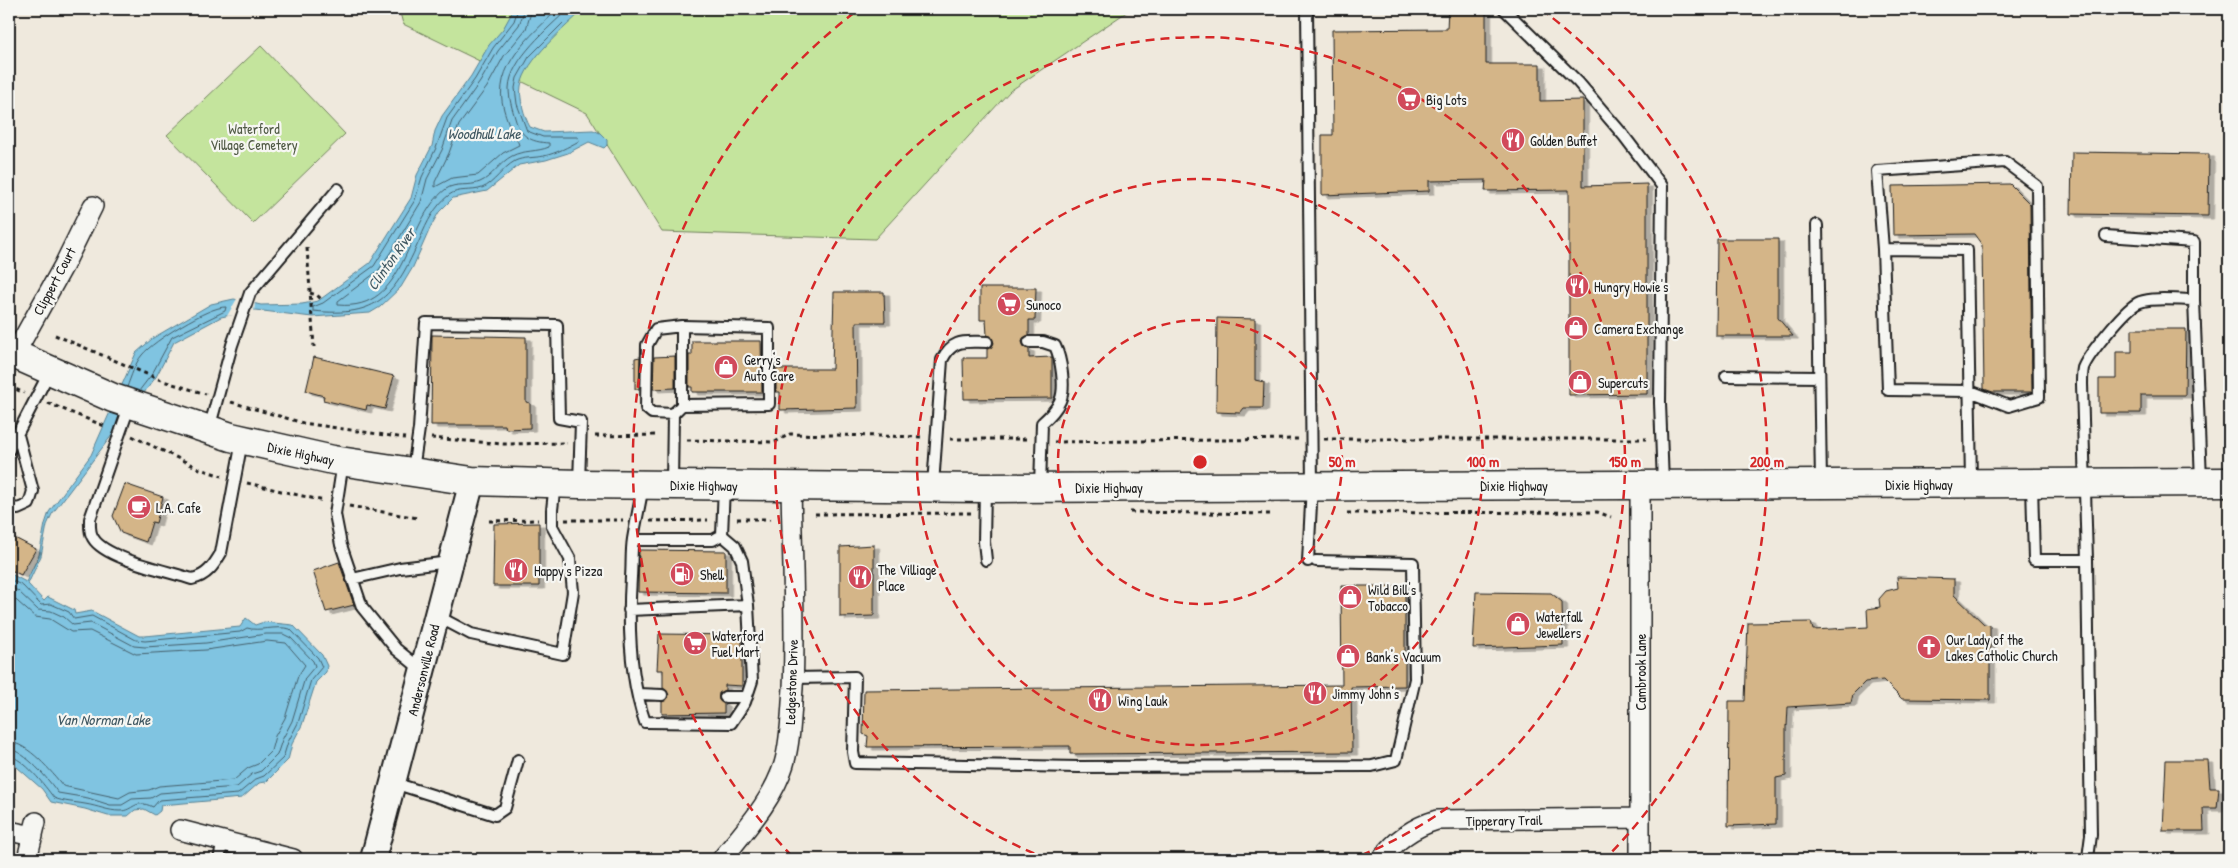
<svg xmlns="http://www.w3.org/2000/svg" width="2238" height="868" font-family="'Patrick Hand',sans-serif">
  <style>
    .green { fill: #c4e49d; stroke: #70805c }
    .water { fill: #80c4e1; stroke: #588192 }
    .pier { fill: #efe9dd }
    .lines { fill: none; stroke-linecap: round; stroke-linejoin: round }
    .shore { stroke: #445f6b; stroke-width: 1 }
    .building { fill: #d4b588; stroke: #1c1c1c; filter: url(#shadow) }
    .service-casing { stroke: #1c1c1c; stroke-width: 14 }
    .minor-casing { stroke: #1c1c1c; stroke-width: 22 }
    .tertiary-casing { stroke: #1c1c1c; stroke-width: 28 }
    .primary-casing { stroke: #1c1c1c; stroke-width: 31 }
    .path { stroke: #1c1c1c; stroke-width: 3; stroke-dasharray: 4 4; stroke-linecap: butt }
    .service { stroke: #f6f6f2; stroke-width: 10 }
    .minor { stroke: #f6f6f2; stroke-width: 19 }
    .tertiary { stroke: #f6f6f2; stroke-width: 24 }
    .primary { stroke: #f6f6f2; stroke-width: 28 }
    .ring { fill: none; stroke: #d62828; stroke-width: 2.5; stroke-dasharray: 9 6 }
    .labels { text-anchor: middle; dominant-baseline: central; stroke-width: 4.5; stroke-linejoin: round; paint-order: stroke }
    .poi-label { font-size: 14px; fill: #1c1c1c; stroke: #f6f6f2; text-anchor: start }
    .park-label { font-size: 14px; fill: #4e5843; stroke: #f6f6f2 }
    .street-label { font-size: 14px; fill: #1c1c1c; stroke: #f6f6f2 }
    .water-label { font-size: 15px; font-style: italic; fill: #3f5761; stroke: #f6f6f2 }
    .centre { fill: #d62828; stroke: #f6f6f2; stroke-width: 2.5 }
    .ring-label { font-size: 15px; text-anchor: middle; font-weight: bold; fill: #d62828; stroke: #f6f6f2; stroke-width: 4.5; stroke-linejoin: round; paint-order: stroke }
  </style>
  <defs>
    <filter id="shadow"><feDropShadow dx="5.5" dy="3" stdDeviation="0" flood-color="#0004"/></filter>
  </defs>
  <rect width="100%" height="100%" fill="#efe9dd"/>
  <filter id="ink" filterUnits="userSpaceOnUse"><feTurbulence type="fractalNoise" baseFrequency=".02" numOctaves="2"/><feDisplacementMap in="SourceGraphic" scale="10" xChannelSelector="R" yChannelSelector="G"/><feConvolveMatrix kernelMatrix="1 2 1 2 8 2 1 2 1" color-interpolation-filters="sRGB"/></filter>
  <g filter="url(#ink)">
    <path class="green" d="M399 9H1131L1010 91 875 239 662 232 587 113 403 24Z
      M261 46 345 134 253 223 167 135Z"/>
    <path class="water" d="M514 9H584C566 27 525 60 521 86 519 98 524 116 530 127L544 132 593 130 600 133 607 140V145L604 148 589 142 568 153 546 160 519 165 487 191 453 198 439 212 431 226 413 267 401 287 380 307 370 313 312 317 255 310 221 317 174 342 156 377 52 514 47 525 41 556 28 584 44 601 48 597 74 610 75 614 92 611 139 636H145L240 627 246 618 255 625 264 622 293 625 322 655 327 666 326 672 316 682 302 725 292 744 288 760 266 782 259 783 242 798 161 805 160 811 155 815 144 809 135 810 128 816H108L85 809 51 802 42 789 9 760V573L26 582 39 555 45 524 49 512 91 455 136 353 153 338 211 304 234 299 261 305 302 304 318 301 370 263 411 198 417 175 432 146 435 131 442 116 471 76 489 45 503 29Z"/>
    <path class="pier" d="M238 297 255 301 254 313 227 316Z"/>
    <g class="lines">
      <path class="shore" d="M518 9 514 21 493 48 475 79 447 118 436 148 422 177 415 200 374 266 323 303 313 307V311C379 318 395 295 420 239 427 222 435 206 449 195 458 188 472 192 482 188 495 183 502 168 515 161 523 157 535 158 544 156 557 153 568 147 579 141L578 137H543L527 131 517 104 515 88 517 78 529 57 577 9
        M525 9 519 25 498 51 480 82 452 121 442 150 427 179 421 202 392 250 378 271 338 301V305C409 312 403 222 446 189 456 182 469 187 480 182 492 177 500 162 512 156 523 150 538 152 549 147V143C530 142 520 136 515 118 512 108 509 99 509 88 510 59 549 28 568 9
        M532 9 526 29 504 56 487 87 459 125 449 153 435 182V187L452 178 478 175 503 153 519 145C518 140 514 137 512 132 509 125 506 117 504 110 491 66 531 36 558 9
        M127 387C131 377 135 363 142 355 153 341 209 306 226 307L225 311 172 337 152 374 139 391
        M9 579 23 586 41 605 51 604 69 612 74 619 92 616 136 640 145 641 240 632 247 628C259 632 275 625 290 629L318 658 322 667 311 680 298 723 288 742 283 758 264 776 256 779 238 794 159 800 153 807C134 798 134 811 120 811 108 811 98 806 85 804 74 802 64 802 54 798 45 786 24 758 9 756
        M9 586 18 591 38 610 51 611 64 617 73 625 91 623 134 646 145 647 206 643 266 634H283L291 638 313 661 315 666 305 678 292 721 282 740 277 755 261 771 252 774 237 787 160 793 151 798 132 799 122 805H110L88 798 58 793C49 780 25 751 9 749
        M9 594 35 617 50 619 71 632 90 631 136 654 206 650 267 641 286 643 305 665 298 676 285 718 275 736 271 751 258 764 248 768 234 780 159 786 149 790 130 792 119 798 63 786C52 772 28 743 9 742"/>
    </g>
    <path class="building" d="M1448 9H1486V64H1540V101L1583 100V186L1647 184V394L1569 395V190L1485 191 1486 180 1429 181V191L1322 195V135H1333L1332 30 1447 29Z
      M2072 152 2209 154 2208 216 2071 214Z
      M2010 184 2030 204 2032 392H1993L1984 389 1982 245 1974 234 1893 235 1892 186Z
      M1717 239H1778V318L1793 336H1716Z
      M980 288H1036L1035 320H1029V335L1023 338 1022 342 1025 348 1029 349V358L1052 357V398L964 399 963 358H987V349L991 348 994 343 991 336 987 335 986 320H980Z
      M834 292H884L885 322H856L857 408 780 410V392H776V369H832Z
      M1217 318 1255 319V380L1264 382 1263 408H1244L1240 413 1216 412Z
      M2132 329H2186L2185 395H2141V413H2099V379H2116V352H2132Z
      M432 335 526 337V402L530 403V428L506 429 505 425H431Z
      M692 341H761L762 392H692V387H689V355H692Z
      M675 356V388L653 389 654 357Z
      M314 357 394 376 385 409 367 405 366 410 323 400 324 396 306 391Z
      M640 357 639 389H635V358Z
      M125 484 163 497 156 523 152 522 146 542 121 533 113 516Z
      M539 523V586H493L494 524Z
      M9 535 36 549 21 575 9 569Z
      M874 545V616L840 617V547Z
      M639 550 726 551V593L638 592Z
      M339 562 354 605 326 612 313 571Z
      M1897 577 1954 579V595L1984 624 1990 625V700L1902 699 1883 680 1865 682 1853 694 1851 703 1788 707 1787 726 1786 725V776L1776 778V824L1728 826 1729 701H1745L1748 623 1811 622 1813 630 1868 627 1867 609 1880 607 1879 599 1886 591 1898 588Z
      M1341 586H1405V686L1351 687 1352 752 1070 754V746L867 747 868 736 863 734 864 690 1342 685Z
      M1476 592 1551 593 1562 602 1563 645 1473 648Z
      M659 634 742 635V686L725 685V690L719 693V700L724 704V713L662 714V702L667 699 669 695 666 690 663 688V670H657Z
      M2166 760H2208L2210 788H2219L2217 808H2203L2204 831H2163Z"/>
    <g class="lines">
      <g class="service-casing">
        <path id="service" d="M1307 9 1312 485 1308 561
          M1504 9 1578 82 1624 136 1662 186 1660 403 1663 484
          M1817 225 1821 483
          M2106 236 2194 242V300
          M1883 249 1877 171 2005 162 2037 186 2039 397 2009 406 1970 391 1888 390 1883 249 1967 250 1971 482
          M1029 342H1043L1055 346C1061 358 1066 388 1060 401 1056 410 1050 416 1042 423L1040 486
          M1726 376 1819 377
          M130 404 90 519C90 525 89 532 93 538 105 559 168 571 192 579 207 576 214 565 221 553L242 441
          M673 414 652 413 646 408 647 345 656 329 682 326
          M209 429 232 345 250 293 338 189
          M9 450 50 371
          M343 462 335 514 341 545 362 607 396 649 423 671
          M413 470 419 429 426 323 557 325 559 418 581 422 579 483
          M672 484 673 414 682 405V326L769 328V404L682 405
          M2032 484 2034 560H2087
          M933 485 942 360C953 338 965 342 987 342
          M643 486C640 503 636 521 633 539 631 551 632 565 631 577 628 625 629 676 645 722L731 723 745 702 752 681 748 605 742 561 735 546 722 535 724 486
          M985 489 984 542 986 560
          M9 507 18 509 29 504 33 491 18 435
          M633 540H713L722 535
          M352 579 400 568 450 562
          M629 610 748 605
          M437 616 471 634 563 654 573 592 570 559 552 526V510L555 483
          M793 678 855 677 853 752 855 763 1079 767 1372 766 1396 760 1415 679 1413 563 1316 561
          M639 694 662 695
          M725 697H747
          M394 783 495 815 505 808 518 760
          M219 859 223 841
          M2086 859 2088 858 2091 835 2087 560 2082 384C2082 379 2082 373 2083 368 2088 355 2127 306 2140 302 2153 297 2179 300 2194 300L2201 481"/>
      </g>
      <g class="minor-casing">
        <path id="minor" d="M14 355 64 265 93 206
          M1640 485V859
          M180 830 293 859
          M9 831 33 836
          M27 859 36 822
          M722 859C745 830 773 800 784 764 791 740 791 713 793 688 796 621 792 553 791 486
          M1382 859C1396 839 1414 827 1437 820L1639 818"/>
      </g>
      <g class="tertiary-casing">
        <path id="tertiary" d="M373 859 472 481"/>
      </g>
      <g class="primary-casing">
        <path id="primary" d="M9 352 113 398 231 437 333 460 472 481 579 484 985 488 2229 482"/>
      </g>
      <path class="path" d="M307 248 314 347
        M310 293 317 295 321 299
        M9 312 10 313
        M55 335 163 381 206 394
        M9 386 24 393
        M231 402 303 423 405 438
        M48 403 107 427
        M132 436 200 469 222 476
        M595 436 659 435
        M431 438 503 444 567 443
        M950 439H1028
        M1324 439H1646
        M687 440 775 442 790 434 923 437
        M1054 442 1298 439
        M247 483 324 501
        M349 506 418 518
        M1130 512 1274 514
        M1347 513 1597 512 1611 517
        M815 514 971 513
        M737 519H770
        M565 520H623
        M489 521 538 520
        M650 521 708 520"/>
      <use href="#service" class="service"/>
      <use href="#minor" class="minor"/>
      <use href="#tertiary" class="tertiary"/>
      <use href="#primary" class="primary"/>
    </g>
  </g>
  <g class="ring">
    <circle cx="1200" cy="462" r="142"/>
    <circle cx="1200" cy="462" r="283"/>
    <path d="M1048 859A425 425 0 1 1 1352 859"/>
    <path d="M792 856A567 567 0 0 1 859 9M1541 9A567 567 0 0 1 1608 856"/>
  </g>
  <defs>
    <g id="supermarket-disc" transform="scale(1.25)"><circle r="9.5" fill="#d1495b" stroke="#f6f6f2"/><path d="M-6-5.5h2.5l.6 2H6L4.5 2H-2.5L-4.4-4H-6ZM-1.5 3.2a1.3 1.3 0 1 0 .1 0ZM3 3.2a1.3 1.3 0 1 0 .1 0Z" fill="#fff"/></g>
    <g id="restaurant-disc" transform="scale(1.25)"><circle r="9.5" fill="#d1495b" stroke="#f6f6f2"/><path d="M-5-6h1v4h1v-4h1v4h1v-4h1v5L-1.5 .5V6h-2V.5L-5-1ZM5-6V6H3V1.5H1.5Q1.5-4 5-6Z" fill="#fff"/></g>
    <g id="shop-disc" transform="scale(1.25)"><circle r="9.5" fill="#d1495b" stroke="#f6f6f2"/><path d="M-5-2.5h2.3a2.7 3.5 0 0 1 5.4 0H5L5.5 6h-11ZM-1.5-2.5h3a1.5 2.3 0 0 0-3 0Z" fill="#fff"/></g>
    <g id="cafe-disc" transform="scale(1.25)"><circle r="9.5" fill="#d1495b" stroke="#f6f6f2"/><path d="M-5.5-4.5H6V0H3Q3 3.5 0 3.5H-2.5Q-5.5 3.5-5.5 0ZM3-3.2v2h1.7v-2ZM-6 4.5H4V6H-6Z" fill="#fff"/></g>
    <g id="fuel-disc" transform="scale(1.25)"><circle r="9.5" fill="#d1495b" stroke="#f6f6f2"/><path d="M-5.5-6h7V0h2V4h1.3V-2.5L3-4.5l.8-.8L6-3V5H2.5V1h-1V6h-7ZM-4.2-4.7v3.2H.2V-4.7Z" fill="#fff"/></g>
    <g id="church-disc" transform="scale(1.25)"><circle r="9.5" fill="#d1495b" stroke="#f6f6f2"/><path d="M-1.2-6h2.4v3.5h3.3v2.4h-3.3V6h-2.4V-.1h-3.3v-2.4h3.3Z" fill="#fff"/></g>
  </defs>
  <g fill-rule="evenodd">
    <use href="#supermarket-disc" x="1409" y="99"/>
    <use href="#restaurant-disc" x="1513" y="140"/>
    <use href="#restaurant-disc" x="1577" y="286"/>
    <use href="#supermarket-disc" x="1009" y="304"/>
    <use href="#shop-disc" x="1576" y="328"/>
    <use href="#shop-disc" x="726" y="367"/>
    <use href="#shop-disc" x="1580" y="382"/>
    <use href="#cafe-disc" x="139" y="507"/>
    <use href="#restaurant-disc" x="516" y="570"/>
    <use href="#fuel-disc" x="682" y="574"/>
    <use href="#restaurant-disc" x="860" y="577"/>
    <use href="#shop-disc" x="1350" y="597"/>
    <use href="#shop-disc" x="1518" y="624"/>
    <use href="#supermarket-disc" x="695" y="643"/>
    <use href="#church-disc" x="1929" y="647"/>
    <use href="#shop-disc" x="1348" y="656"/>
    <use href="#restaurant-disc" x="1315" y="693"/>
    <use href="#restaurant-disc" x="1100" y="700"/>
  </g>
  <g class="labels">
    <g class="poi-label">
      <text x="1426" y="99">Big Lots</text>
      <text x="1530" y="140">Golden Buffet</text>
      <text x="1594" y="286">Hungry Howie's</text>
      <text x="1026" y="304">Sunoco</text>
      <text x="1594" y="328">Camera Exchange</text>
      <text x="744" y="359">Gerry's<tspan x="744" dy="16">Auto Care</tspan></text>
      <text x="1598" y="382">Supercuts</text>
      <text x="156" y="507">L.A. Cafe</text>
      <text x="878" y="569">The Villiage<tspan x="878" dy="16">Place</tspan></text>
      <text x="534" y="570">Happy's Pizza</text>
      <text x="700" y="574">Shell</text>
      <text x="1368" y="589">Wild Bill's<tspan x="1368" dy="16">Tobacco</tspan></text>
      <text x="1536" y="616">Waterfall<tspan x="1536" dy="16">Jewellers</tspan></text>
      <text x="712" y="635">Waterford<tspan x="712" dy="16">Fuel Mart</tspan></text>
      <text x="1946" y="639">Our Lady of the<tspan x="1946" dy="16">Lakes Catholic Church</tspan></text>
      <text x="1366" y="656">Bank's Vacuum</text>
      <text x="1332" y="693">Jimmy John's</text>
      <text x="1118" y="700">Wing Lauk</text>
    </g>
    <g class="park-label">
      <text x="254" y="128">Waterford<tspan x="254" dy="16">Village Cemetery</tspan></text>
    </g>
    <g class="street-label">
      <text transform="translate(54 281) rotate(-62)">Clippert Court</text>
      <text transform="translate(301 453) rotate(12)">Dixie Highway</text>
      <text x="1919" y="484">Dixie Highway</text>
      <text transform="translate(704 485) rotate(1)">Dixie Highway</text>
      <text x="1514" y="485">Dixie Highway</text>
      <text x="1109" y="487">Dixie Highway</text>
      <text transform="translate(423 670) rotate(-76)">Andersonville Road</text>
      <text transform="translate(1640 672) rotate(-90)">Cambrook Lane</text>
      <text transform="translate(791 682) rotate(-88)">Ledgestone Drive</text>
      <text transform="translate(1504 820) rotate(-1)">Tipperary Trail</text>
    </g>
    <g class="water-label">
      <text x="484" y="133">Woodhull Lake</text>
      <text transform="translate(391 259) rotate(-55)">Clinton River</text>
      <text x="103" y="719">Van Norman Lake</text>
    </g>
  </g>
  <circle cx="1200" cy="462" r="8" class="centre"/>
  <g class="ring-label">
    <text x="1342" y="467">50 m</text>
    <text x="1483" y="467">100 m</text>
    <text x="1625" y="467">150 m</text>
    <text x="1767" y="467">200 m</text>
  </g>
  <rect width="2238" height="868" fill="none" stroke="#f6f6f2" stroke-width="30"/>
  <rect x="15" y="15" width="2208" height="838" fill="none" stroke="#1c1c1c" stroke-width="2" filter="url(#ink)"/>
</svg>
